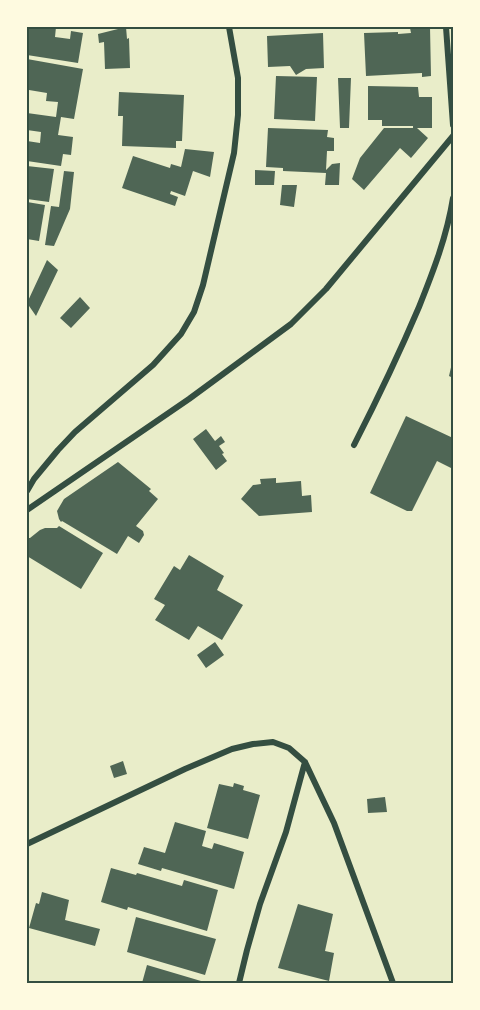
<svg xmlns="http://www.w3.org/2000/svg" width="480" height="1010" font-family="Arial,sans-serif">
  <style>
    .building { fill: #4f6655 }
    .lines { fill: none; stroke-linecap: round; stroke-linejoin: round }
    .minor { stroke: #344e41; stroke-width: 6 }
    .neatline { fill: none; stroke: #344e41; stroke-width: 2 }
  </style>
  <rect width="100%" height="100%" fill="#e9edc9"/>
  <path class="building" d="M27 27H56L55 37 70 39 71 31 83 33 78 63 27 55Z
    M126 27 127 39 129 38 130 68 105 69 104 42 99 43 98 34Z
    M430 27 431 76 422 77V73L366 76 364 33 398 32V34L411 33 410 28Z
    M323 33 324 68 306 69 296 75 290 66 268 67 267 36Z
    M27 59 83 69 74 119 61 117 58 135 73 137 71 155 63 154 61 166 27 161V141L40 143 41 132 27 130V113L56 117 58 102 46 101 47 93 29 90V92L27 91Z
    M276 76 317 77 315 121 274 119Z
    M338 78H351L349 128H340Z
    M368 86 418 87 419 97H432V128H417L428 138 411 158 400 148 364 190 352 179 360 158 384 128H413V126H382V120H368Z
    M119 92 184 95 182 141H176V148L122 146 123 116H118Z
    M268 128 328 130 327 137 334 138V151H327L326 170 332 164 340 163 339 185H325L326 173 283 171V168L266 167Z
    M185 149 214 152 210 177 193 171 185 196 171 191 170 194 178 197 175 206 122 188 133 156 170 168 171 164 181 167Z
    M27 166 54 169 49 202 27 199Z
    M255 170 275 171 274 185H255Z
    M64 171 74 172 70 209 54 246 45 245 51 206 59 207Z
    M282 185H297L294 207 280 205Z
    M27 202 45 205 39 241 27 239Z
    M47 260 58 270 36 316 27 303Z
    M80 297 90 308 71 328 60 318Z
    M452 363H453V378L449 376Z
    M406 416 453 438V469L437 461 412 511H407L370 493Z
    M206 429 215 441 221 436 225 442 219 446 224 453 222 454 227 461 216 470 193 439Z
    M118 462 151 489 149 491 158 499 136 526 143 531 144 535 139 543 128 536 117 554 62 521 61 522 59 519 57 511 64 499Z
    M276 478V483L301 481 302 496 311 495 312 512 259 516 241 499 253 485 261 484 260 479Z
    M59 526 103 553 81 589 27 556V538H30L40 530 45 528H57Z
    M189 555 224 576 217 590 243 605 222 640 198 626 189 640 155 620 165 605 154 599 174 566 180 570Z
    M215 642 224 655 206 668 197 655Z
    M123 761 127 774 114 778 110 766Z
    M234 783 244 786 243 790 260 795 248 839 207 828 219 784 233 787Z
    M385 797 387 812 368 813 367 799Z
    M175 822 206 831 202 846 212 849 214 843 244 852 234 889 162 868 161 871 138 864 144 847 165 853Z
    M111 868 136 875 137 873 182 886 184 880 218 890 207 931 128 907 127 910 101 902Z
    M42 892 69 900 65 920 100 929 95 946 29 928 36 903 39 904Z
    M298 904 333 914 325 951 334 953 329 981 278 968Z
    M136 917 216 939 205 975 127 952Z
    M147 965 201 981 200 983H142Z"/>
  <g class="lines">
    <path class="minor" d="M446 27 453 125
      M354 445C377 400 399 354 419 307 433 272 447 236 453 198
      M27 491 34 479 58 450 75 432 153 365 181 334 194 312 203 285 234 153 238 115V78L229 27
      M27 510 189 399 291 324 326 289 453 136
      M27 844 185 769 232 749 253 744 273 742 289 748 305 762 334 823 393 983
      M239 983 247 950 260 904 286 832 305 762"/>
  </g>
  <rect width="480" height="1010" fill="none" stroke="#fefae0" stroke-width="57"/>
  <rect x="28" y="28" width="424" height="954" class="neatline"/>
</svg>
